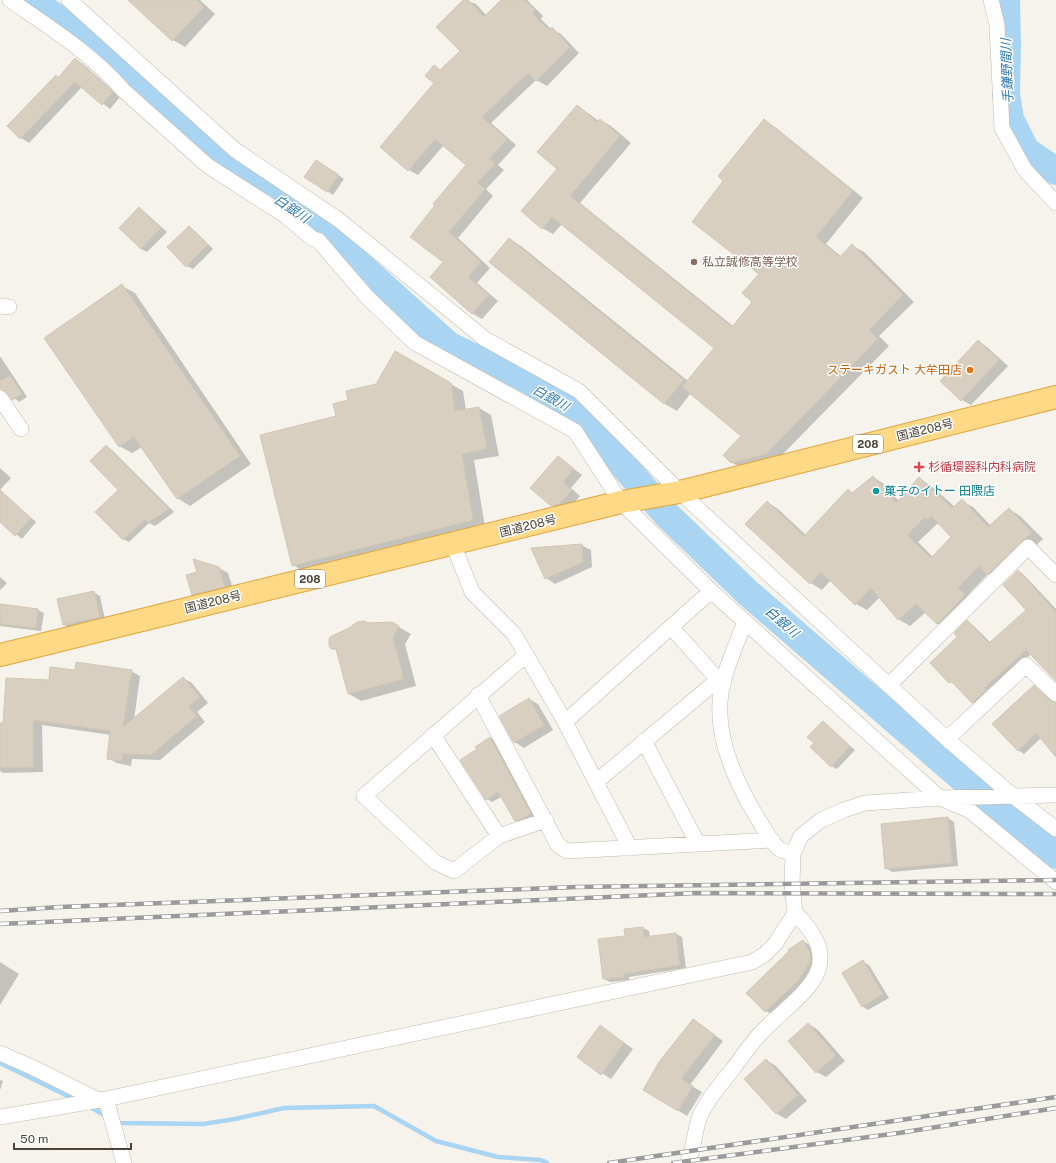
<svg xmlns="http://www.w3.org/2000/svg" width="1056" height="1163" font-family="'Public Sans','Noto Sans JP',sans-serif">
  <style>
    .shadow { fill: #0003; fill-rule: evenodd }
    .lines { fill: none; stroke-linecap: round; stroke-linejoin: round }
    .stream { stroke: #a9d4f2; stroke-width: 4.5 }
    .river { stroke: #a9d4f2; stroke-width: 28 }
    .building { fill: #d8cfc1; stroke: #d3c7b4; fill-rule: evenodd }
    .minor-casing { stroke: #c2bbae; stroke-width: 16 }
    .trunk-casing { stroke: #e0a43c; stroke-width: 24 }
    .minor { stroke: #fff; stroke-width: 15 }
    .trunk { stroke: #ffd985; stroke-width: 22 }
    .rail-casing { stroke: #9a9a9a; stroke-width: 4.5 }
    .rail { stroke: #fff; stroke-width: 3; stroke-dasharray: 9; stroke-linecap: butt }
    .education-dot { fill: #8d6e63; stroke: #fff; stroke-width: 1.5 }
    .food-dot { fill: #e8710a; stroke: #fff; stroke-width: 1.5 }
    .health-dot { fill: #e0444e; stroke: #fff; stroke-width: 1.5 }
    .culture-dot { fill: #0f9aa8; stroke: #fff; stroke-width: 1.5 }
    .labels { text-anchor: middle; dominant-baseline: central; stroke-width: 3; stroke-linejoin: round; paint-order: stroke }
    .shield { fill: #fff; stroke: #817c74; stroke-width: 1 }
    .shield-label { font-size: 11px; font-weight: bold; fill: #4b4439 }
    .education-label { font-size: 12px; fill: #785e54; stroke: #fff; text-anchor: start }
    .food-label { font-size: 12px; fill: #c56008; stroke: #fff; text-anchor: end }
    .street-label { font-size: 12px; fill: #4b4439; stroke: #fff }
    .health-label { font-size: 12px; fill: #be3a42; stroke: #fff; text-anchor: start }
    .culture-label { font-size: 12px; fill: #0d838f; stroke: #fff; text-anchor: start }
    .water-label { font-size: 13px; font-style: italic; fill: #2e7ab2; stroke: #fff }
  </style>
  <rect width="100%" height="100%" fill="#f6f3ec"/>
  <path class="shadow" d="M129 0H200L215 14 185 47 173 40Z
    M465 0 476 4 487 16 503 0H527L543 16 541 19 551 29 561 34 579 53 547 86 536 80 491 123 516 145 498 165 504 170 486 189 493 196 458 238 490 268 477 283 498 301 482 319 473 314 431 277 444 262 412 237 467 165 444 145 418 175 409 170 436 83 434 66 441 70 461 51Z
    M75 60 83 64 120 97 110 109 82 87 29 143 21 138 59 79Z
    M578 106 599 121 600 120 611 126 631 143 580 203 733 326 754 301 760 274 725 181 764 121 775 127 863 198 826 244 842 257 853 246 864 252 914 302 879 336 889 346 777 460 743 469 731 462 743 436 691 393 677 411 665 404 490 262 509 239 521 246 688 381 716 348 562 224 553 234 542 228Z
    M322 164 344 179 333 195 327 191Z
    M140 208 167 232 147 252 141 249Z
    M189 227 195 231 213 249 193 269 187 266Z
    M122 286 135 293 251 464 190 506 177 498 142 447 132 453 119 446Z
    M978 341 987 347 1008 366 971 405 962 400 941 381Z
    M395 353 463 391 466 410 479 408 491 415 499 456 474 460 485 527 305 572 293 565 337 417 377 385Z
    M0 356 27 397 19 402 0 386Z
    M106 446 112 450 174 512 155 526 149 523 129 542 123 539 120 490Z
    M558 457 582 475 571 488 580 496 569 509 561 511 552 505Z
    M0 468 11 478 0 490Z
    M873 477 884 484 899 501 919 479 930 485 955 507 962 501 973 507 991 526 1009 509 1020 516 1043 539 999 580 988 574 968 595 976 602 948 630 937 623 926 612 910 626 898 619 880 597 867 610 856 604 831 580 822 590 811 583 767 502 778 509 806 535 848 490 853 493ZM937 524 941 525 953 537 933 557 918 542Z
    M3 494 36 522 22 539 0 521V497Z
    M581 545 591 550 592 567 555 584 546 578Z
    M219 568 228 573 234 592 202 600 192 594Z
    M1018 571 1024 575 1056 609V680L1031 654 990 692 979 706 973 703 956 685 950 682 959 637 967 621 973 625 991 643 1028 610Z
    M0 577 7 583 0 590Z
    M93 592 100 596 105 620 70 628 64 625Z
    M0 606 38 610 44 613 41 631 0 626Z
    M357 623H392L411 634 405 644 416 686 361 701 349 694 337 651 332 648Z
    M75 671H131L140 676 134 720 183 678 192 683 208 703 197 712 205 722 160 760 132 759 131 766 117 763 108 758 111 735 42 725 43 772 3 773 0 771V724H4L50 681Z
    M1034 687 1056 703V754L1041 738 1024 754 1018 750Z
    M529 699 538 704 553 730 524 748 515 742Z
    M823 722 855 750 837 769 831 766Z
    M490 738 496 741 536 817 521 824 516 820 501 797 492 802 487 799 478 749Z
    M948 818 954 822 958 866 892 872 886 868Z
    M643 928 649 931 650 937 676 934 682 937 686 968 629 977V980L610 982 604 979 626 937Z
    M803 941 811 946 819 967 774 1016 766 1011 748 993Z
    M0 962 19 974 0 1005Z
    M863 962 869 965 889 998 868 1010 862 1006Z
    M693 1020 723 1041 690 1085 702 1092 687 1116 644 1090Z
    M809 1024 818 1030 845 1061 826 1077 817 1072Z
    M609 1032 633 1049 611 1079 578 1057Z
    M766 1060 776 1066 807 1101 786 1119 777 1114 746 1079Z
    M0 1080 3 1081 0 1090Z"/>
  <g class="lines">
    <path class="stream" d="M0 1063 74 1099
      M88 1106 108 1117
      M116 1121 120 1123 203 1124 235 1119 284 1108 374 1106 436 1141 498 1157 541 1160 547 1163"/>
    <path class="river" d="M31 0 61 21 145 91 208 151 240 177 301 212 448 345 569 404 667 515 748 593 998 809 1056 855
      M1006 0 1007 46 1006 94 1010 119 1026 151 1056 171"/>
  </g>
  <path class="building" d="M128 0H197L204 7 172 41Z
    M463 0H468L484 17 501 0H524L535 10 532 13 549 30 552 27 570 47 536 81 528 73 482 117 507 139 489 159 495 164 477 183 485 189 449 232 481 262 468 277 489 295 472 314 430 277 443 262 410 237 435 205 433 204 466 165 435 139 408 171 380 147 434 83 425 76 434 65 440 70 460 51 436 27Z
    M75 58 113 92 102 105 75 82 20 139 7 126 56 75 58 78Z
    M577 105 597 122 600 119 620 136 570 196 732 327 752 302 742 293 759 274 692 222 723 181 718 176 764 119 853 191 816 237 840 257 852 244 903 295 869 330 878 339 766 454 731 463 723 455 741 436 682 387 714 348 552 217 542 229 521 211 557 169 537 152Z
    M316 160 339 175 327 192 304 177Z
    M139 207 161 228 141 249 119 228Z
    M189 226 208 245 186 267 167 247Z
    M509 238 684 380 664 404 489 262Z
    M122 284 240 456 177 499 134 437 119 447 44 338Z
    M978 340 999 360 961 401 940 381Z
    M395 351 451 383 455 411 479 407 487 449 462 454 473 520 292 566 260 435 336 416 333 404 348 400 346 391 376 384Z
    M10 375 22 394 12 400 7 393 0 388V381Z
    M106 445 169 509 148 523 145 519 123 540 95 512 118 490 90 461Z
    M558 456 574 469 563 482 572 490 559 504 551 506 530 488Z
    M873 476 896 503 919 477 952 508 962 499 988 527 1009 508 1032 533 1022 541 987 575 979 566 958 588 965 595 937 624 916 604 898 620 871 588 855 605 821 572 810 584 745 524 767 501 804 536 848 489 852 493ZM931 516 951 537 931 558 907 535 925 517 928 520Z
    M0 490 31 518 15 536 0 522Z
    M582 544 583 562 545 579 531 548Z
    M193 559 219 567 225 587 192 595 186 575 197 572Z
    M1018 570 1056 612V681L1026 650 984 688 986 690 972 703 951 681 949 683 930 663 957 637 954 633 967 620 989 643 1026 610 1003 585Z
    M94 591 100 617 63 625 57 599Z
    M0 604 38 609 36 628 0 624Z
    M364 621 368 623 392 622 399 626 393 637 404 679 348 694 336 649H331L329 646V639L330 637 349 628 357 622Z
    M76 662 132 670 123 727 183 677 200 697 189 707 197 716 151 755 123 754 122 761 107 759 110 731 33 720 34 767 0 768V723H3L6 678 49 680 50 667 75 670Z
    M1034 685 1050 700 1056 703V757L1036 733 1018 751 992 724Z
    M529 698 544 725 514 743 499 716Z
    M823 721 850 746 831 767 810 747 814 743 807 737Z
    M490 737 531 814 524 818 515 821 498 792 486 800 460 760 477 749 475 747Z
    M948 817 952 863 885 869 881 824Z
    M643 927 644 937 676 933 680 965 623 974 624 977 603 979 598 939 625 936 624 929Z
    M803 940 810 952V962L799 980 765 1012 746 993 789 951 788 950Z
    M863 960 883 994 862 1007 842 973Z
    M693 1019 715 1035 681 1079 693 1086 678 1111 643 1090 659 1062Z
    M808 1023 836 1055 816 1073 788 1041Z
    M600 1025 624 1043 601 1075 577 1057Z
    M766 1059 798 1095 776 1114 744 1079Z"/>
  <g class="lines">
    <g class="minor-casing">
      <path id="minor" d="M10 0C49 27 92 54 123 90L208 166 286 216 313 239 318 240 367 297 415 343 575 431 621 502 711 591 940 798 969 810 1056 882
        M69 0 235 150 339 220 485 339 579 391 680 492 947 739 1013 796 1056 829
        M991 0 997 25 1002 128 1025 170 1056 203
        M0 306 9 307
        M0 398 21 429
        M453 544 472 592 514 634 565 722 630 848
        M745 621C737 644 724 670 721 693 714 737 736 783 758 819 764 828 769 839 777 847 780 851 788 852 793 854
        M671 627 723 685
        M526 655 364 796 435 862 454 871 499 836 546 820
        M889 685 1028 547 1056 575
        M478 695 558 845 567 851 772 840
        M565 722 711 591
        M433 735 499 836
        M947 739 1026 665 1056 694
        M644 741 698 844
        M596 782 719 679
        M0 1053 34 1068 98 1100
        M106 1099 124 1163
        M0 1117 106 1099 752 962 764 955 775 944 795 913 792 884 793 854 801 836 821 820 844 810 865 803 940 798 1056 795
        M687 1163C695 1148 694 1131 700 1116 702 1111 706 1105 709 1100 716 1089 725 1079 733 1069 741 1058 749 1046 759 1035 796 995 854 970 795 913"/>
    </g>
    <g class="trunk-casing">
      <path id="trunk" d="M0 655 621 502 680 492 1056 397"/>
    </g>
    <use href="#minor" class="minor"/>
    <use href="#trunk" class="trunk"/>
    <g class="rail-casing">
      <path id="rail" d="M0 911 60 907 576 887 1056 880
        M0 924 697 893 1056 894
        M609 1163 1056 1097
        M673 1163 899 1133 1056 1108"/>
    </g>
    <use href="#rail" class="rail"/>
  </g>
  <circle class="education-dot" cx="694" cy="262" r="4"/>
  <circle class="food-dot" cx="970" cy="370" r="4"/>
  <path class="health-dot" d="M917 461h4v4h4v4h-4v4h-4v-4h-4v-4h4z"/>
  <circle class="culture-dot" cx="876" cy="491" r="4"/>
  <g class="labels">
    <g class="shield">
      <rect x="853" y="435" width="30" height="18" rx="3"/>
      <rect x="295" y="570" width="30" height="18" rx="3"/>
    </g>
    <g class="shield-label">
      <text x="868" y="444">208</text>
      <text x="310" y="579">208</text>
    </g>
    <g class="education-label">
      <text x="702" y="262">私立誠修高等学校</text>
    </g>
    <g class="food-label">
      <text x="962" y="370">ステーキガスト 大牟田店</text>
    </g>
    <g class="street-label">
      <text transform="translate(925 430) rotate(-14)">国道208号</text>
      <text transform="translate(528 526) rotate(-14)">国道208号</text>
      <text transform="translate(213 602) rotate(-14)">国道208号</text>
    </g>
    <g class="health-label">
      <text x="928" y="467">杉循環器科内科病院</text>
    </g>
    <g class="culture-label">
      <text x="884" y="491">菓子のイトー 田隈店</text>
    </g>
    <g class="water-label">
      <text transform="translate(1007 71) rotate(-92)">手鎌野間川</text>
      <text transform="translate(292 209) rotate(34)">白銀川</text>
      <text transform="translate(551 398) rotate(29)">白銀川</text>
      <text transform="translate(782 622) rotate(41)">白銀川</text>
    </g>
  </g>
  <path d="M14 1143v6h117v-6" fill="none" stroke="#4b4439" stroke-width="2"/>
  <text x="20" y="1143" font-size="12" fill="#4b4439" stroke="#ffffff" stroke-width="3" paint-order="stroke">50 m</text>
</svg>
